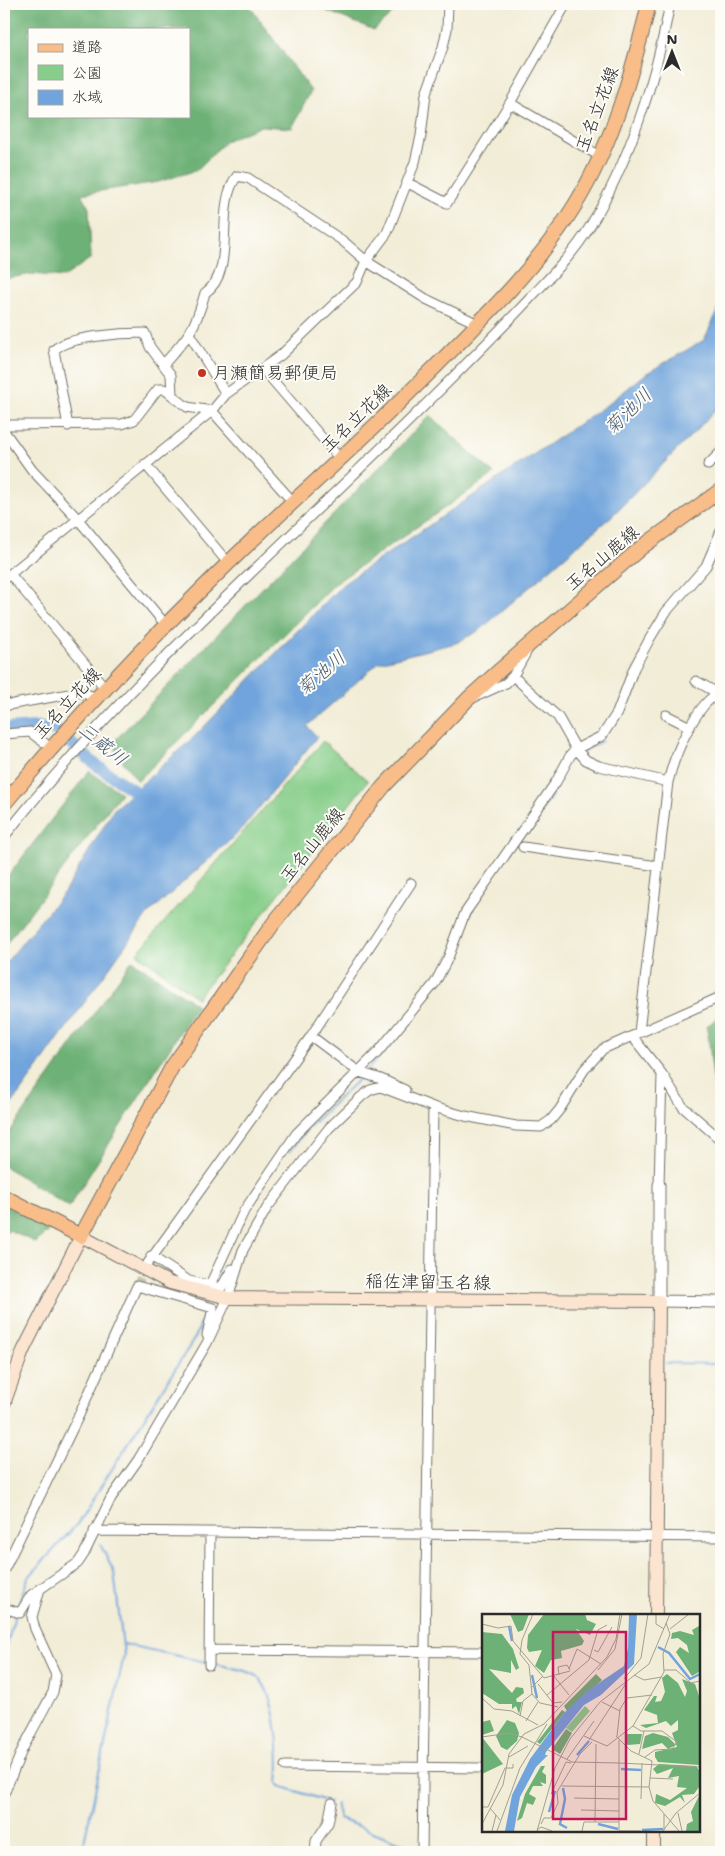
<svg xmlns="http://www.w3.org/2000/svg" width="725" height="1856" font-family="'Shantell Sans','Klee One',sans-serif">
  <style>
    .green { fill: #87ce8a; stroke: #597c5a }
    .forest { fill: #6db176; stroke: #4c6e50; fill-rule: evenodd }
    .water { fill: #71a4dc; stroke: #4e6884 }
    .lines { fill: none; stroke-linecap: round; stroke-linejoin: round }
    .stream { stroke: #71a4dc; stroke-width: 2 }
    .river { stroke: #71a4dc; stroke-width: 12 }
    .minor-tunnel { stroke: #cac6b5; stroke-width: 9; stroke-dasharray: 9 4.5; stroke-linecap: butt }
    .minor-casing { stroke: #716f67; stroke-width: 11 }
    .tertiary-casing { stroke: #716f67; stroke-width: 13 }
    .secondary-casing { stroke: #716f67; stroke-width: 14 }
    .primary-casing { stroke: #716f67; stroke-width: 16 }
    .minor { stroke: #fff; stroke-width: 9 }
    .tertiary { stroke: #fff; stroke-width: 11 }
    .secondary { stroke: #fce5d0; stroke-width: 12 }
    .primary { stroke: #f8bd89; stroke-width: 14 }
    .poi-dot { fill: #c8321e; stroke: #fdfcf7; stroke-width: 2 }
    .labels { text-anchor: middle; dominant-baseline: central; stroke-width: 4; stroke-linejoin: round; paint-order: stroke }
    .street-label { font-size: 18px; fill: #2b2b2b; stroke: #fdfcf7 }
    .poi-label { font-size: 18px; fill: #2b2b2b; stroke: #fdfcf7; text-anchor: start }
    .water-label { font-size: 19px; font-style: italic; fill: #475b72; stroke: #fdfcf7 }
    .inset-river { fill: none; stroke: #71a4dc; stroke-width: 2.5 }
    .inset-road { fill: none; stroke: #a29f92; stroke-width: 1 }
    .view { fill: #c2185b; fill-opacity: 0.15; stroke: #c2185b; stroke-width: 2.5 }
    .inset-edge { fill: none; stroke: #2b2b2b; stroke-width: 2.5 }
  </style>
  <rect width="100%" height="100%" fill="#fdfcf7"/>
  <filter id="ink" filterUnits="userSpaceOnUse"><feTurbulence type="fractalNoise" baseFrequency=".02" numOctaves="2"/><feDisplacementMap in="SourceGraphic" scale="10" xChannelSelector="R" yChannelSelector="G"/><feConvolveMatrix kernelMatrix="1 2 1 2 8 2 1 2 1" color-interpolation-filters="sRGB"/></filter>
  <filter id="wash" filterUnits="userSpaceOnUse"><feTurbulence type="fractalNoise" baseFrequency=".0096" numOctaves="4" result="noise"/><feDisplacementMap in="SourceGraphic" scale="20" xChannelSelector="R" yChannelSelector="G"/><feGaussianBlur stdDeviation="1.12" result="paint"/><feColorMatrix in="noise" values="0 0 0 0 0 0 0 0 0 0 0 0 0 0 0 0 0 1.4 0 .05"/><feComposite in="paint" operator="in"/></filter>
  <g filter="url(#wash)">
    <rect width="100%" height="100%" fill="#f2edd7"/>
    <path class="green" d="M323 741 368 781 197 998 137 953Z"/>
    <path class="forest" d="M4 4H248L311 91 292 128 261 126 227 140 197 170 158 182 81 194 89 208 91 258 64 277 32 274 4 279ZM29 29H189V116H29Z
      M309 4H403L374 30Z
      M430 415 494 474 337 582 138 781 116 753V739Z
      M89 771 121 793 4 947V881Z
      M132 960 197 1005 69 1207 4 1166V1140Z
      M721 1015V1091L715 1094 707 1026Z
      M4 1205 50 1229 36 1243 9 1230 4 1232Z"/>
    <path class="water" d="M721 304V405L614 514 480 630 456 643 379 662 307 726 317 737 241 830 147 915 4 1115V965L65 891 114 809 194 737 343 584 608 404 647 373 704 340Z"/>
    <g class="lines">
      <path class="stream" d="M691 589 704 574
        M583 752 602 741
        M531 825 552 796
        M466 922 473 909
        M439 984 452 963 462 934
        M366 1072 416 1013
        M290 1151 307 1129 363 1075
        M216 1283 221 1272
        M666 1363 721 1364
        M17 1608 28 1578 78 1523 196 1336 206 1310
        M123 1644 206 1662
        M4 1656 15 1615
        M211 1663C224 1666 240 1668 253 1674 277 1685 281 1760 278 1783L280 1786 329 1802
        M336 1804 340 1819 414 1848
        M82 1852 124 1655 114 1572 100 1544"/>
      <path class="river" d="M4 729 37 727 56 730 96 765 147 800"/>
    </g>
  </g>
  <g filter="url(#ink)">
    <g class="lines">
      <path class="minor-tunnel" d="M137 1286 146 1266"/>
      <g class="minor-casing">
        <path id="minor" d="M510 103 601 157
          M408 183 447 203 510 103 566 4
          M190 335 226 394
          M163 365C188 337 195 330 205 293 238 271 213 207 237 176L248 178 260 186 343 241 366 261 426 299 478 324
          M263 369 341 460
          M4 425 122 424 134 420 158 389H164L187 407 212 411 293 502
          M68 426 54 350C68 336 124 333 145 333L150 347 171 375 172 394
          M4 431 32 470 77 518 165 624
          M145 464 229 564
          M708 465 721 452
          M10 574 106 689
          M4 579 212 411 226 394 281 355 357 282 366 261 387 233 415 162 421 136 426 94 443 47 447 29 448 4
          M513 676 528 649
          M696 681 712 690 715 694
          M473 698 506 683 513 676 558 717 576 749 586 760 599 766 668 782
          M4 700 8 705 80 692 98 698
          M666 715 690 727
          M4 734 30 732 51 748
          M4 837C127 680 281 548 422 408 459 371 497 334 533 295 553 274 574 253 589 228 629 163 656 79 670 4
          M523 847 658 866
          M639 1032 668 782C675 753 695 705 721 691
          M311 1036 359 1072 381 1079 405 1090
          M632 1036 662 1074 683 1107 721 1140
          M659 1185 662 1074
          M151 1256 189 1281 221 1288 232 1269
          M148 1263 311 1036 411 883
          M209 1287 244 1211 296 1134 378 1052 435 983 448 958 465 913 556 782 570 756 576 749 602 736 617 713 634 668 649 640 666 612 706 566 721 531
          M94 1531 721 1537
          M4 1570 80 1413 137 1286 213 1308 207 1335
          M4 1608 20 1613 31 1595 40 1589
          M209 1650 484 1652
          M209 1665 210 1533
          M285 1766 484 1768
          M4 1794 23 1748 53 1692 56 1675 35 1629 32 1617 40 1589 78 1563 84 1554 111 1498 138 1460 207 1343 228 1298 243 1250 267 1208 329 1128 361 1097 370 1090 381 1087 433 1107 465 1116 516 1126 541 1127 551 1120 560 1109 584 1070 603 1049 718 998 721 994
          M315 1852 316 1841 328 1823 332 1803
          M422 1852 433 1107"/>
      </g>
      <g class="tertiary-casing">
        <path id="tertiary" d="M659 1185V1301L721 1302"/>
      </g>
      <g class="secondary-casing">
        <path id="secondary" d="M4 1404 23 1351 81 1236 170 1283 228 1298 659 1301 656 1615
          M654 1852V1830"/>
      </g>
      <g class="primary-casing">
        <path id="primary" d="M4 804C93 697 191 596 294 501 343 457 391 411 438 364 487 315 539 264 575 205 613 143 632 73 649 4
          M4 1197 81 1236 172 1067 273 924 384 786 468 699 500 670 642 547 721 490"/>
      </g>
      <use href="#minor" class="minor"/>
      <use href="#tertiary" class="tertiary"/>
      <use href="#secondary" class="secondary"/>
      <use href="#primary" class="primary"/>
    </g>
  </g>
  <circle class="poi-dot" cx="202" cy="373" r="5"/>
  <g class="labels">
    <g class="street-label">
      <text transform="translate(597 109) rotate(-69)">玉名立花線</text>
      <text transform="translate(356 418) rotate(-44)">玉名立花線</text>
      <text transform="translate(602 558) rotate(-40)">玉名山鹿線</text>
      <text transform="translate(67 703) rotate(-47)">玉名立花線</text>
      <text transform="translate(312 845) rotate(-51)">玉名山鹿線</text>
      <text transform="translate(428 1282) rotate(1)">稲佐津留玉名線</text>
    </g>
    <g class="poi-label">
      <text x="212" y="373">月瀬簡易郵便局</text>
    </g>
    <g class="water-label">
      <text transform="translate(628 411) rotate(-44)">菊池川</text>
      <text transform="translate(321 673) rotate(-41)">菊池川</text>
      <text transform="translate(103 744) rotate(39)">三蔵川</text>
    </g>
  </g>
  <g transform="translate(482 1614)">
    <rect width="218" height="218" fill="#f2edd7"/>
    <path d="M103 92 108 97 90 118 84 114Z" fill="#87ce8a"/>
    <path d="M28 0H47L41 16 36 18ZM62 0H103L105 6 114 10 108 21 94 15 102 27 100 31 79 37 80 44 69 46 62 59 53 52 60 36 47 38 45 34 46 21ZM217 12V58L210 62 194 38 198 33 207 39 205 31 196 24 189 25 190 19 198 17 212 21 210 16ZM0 18 20 20 31 35 37 54 34 56 29 46V59L7 55 30 79 34 73 41 74 42 79 34 85 35 88H40L37 100 34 92 30 95V90H17L0 79ZM114 60 120 66 85 97 82 92ZM185 60 196 69 203 83 205 77 200 65 213 70 217 82V151L176 148 173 143V138L195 133 190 119 196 116V106L189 112 184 107 164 114 158 111 176 109 175 101 162 96 172 82H175L173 88 179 87 183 78 180 64ZM80 96 83 98 58 130 55 128ZM8 106 12 117 0 121V108ZM25 106 33 109 37 119 35 127 25 136 19 133 14 122ZM84 115 90 119 78 140 70 135ZM171 119 186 123 194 131 186 135 180 129 160 135 163 122ZM144 120H160L158 130 146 131 143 128ZM0 123 21 150 0 160ZM177 150 214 152 217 156V173L212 180 200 181 203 189 198 183 183 192 173 189 174 180 188 186 205 174 195 173 197 162 186 164 191 154 175 160 171 155ZM59 152H63L60 158 64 161V170L58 168 61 172H51L47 180 54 184 51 191 45 189 40 204 35 207 43 180ZM217 182V217H204L205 210 211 207 209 198Z" fill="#6db176"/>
    <path d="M147 0H155L152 50 119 81 102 91 64 138 63 141H66L54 153 38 183 32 217H23L30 181 48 145 82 99 105 77 142 52 146 34Z" fill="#71a4dc"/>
    <path class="inset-river" d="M27 12 30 27M176 33 187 39 208 65 218 60M50 61 55 84M95 141 107 127M139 155 159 156M81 174 83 185 78 210 85 214M67 198 73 177M116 210 136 215M160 216 181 215"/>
    <path class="inset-road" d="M51 0 40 26 38 40 47 51 50 80 58 89 76 93M174 0V10L182 15M0 10 16 14 29 12 31 27 62 64 88 57M188 15 207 0M112 36 116 38 130 13M87 55 95 35 119 50M116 56 133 35 140 0M182 56H194L209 69 218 67M71 61 87 81M77 61 76 53 85 51 88 56M152 61 162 66 180 63M142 65 159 44 166 0M56 70 71 89 80 88M49 74 61 62M65 81 107 46 116 16 125 11M0 84 12 95 30 97 56 111M120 88 138 97M38 102 41 87 50 80M44 107 56 88M151 112 159 117H180L195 128 190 135 173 136 163 143M102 122 125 132 151 112 182 58 181 40 188 20 184 9M134 122 149 137 170 147 167 173 171 187 197 217M135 122 138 95 145 84 170 81M0 123 27 119 40 123M40 123 90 148 137 149V217M107 126 145 68M137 126V149L218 153M114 130 113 208H137M157 140 162 117M27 143 46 132M85 145 112 107M168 164 191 165M80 172 167 173M69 180 84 148 89 149M92 184 137 185M159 185 160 149M0 193H6L23 154H31V150M8 194 18 206M99 196 137 197M196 199 200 217M182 200V216M0 210 21 171 27 140 42 120 62 110 125 43 134 25 138 0M59 210 62 204H69L76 189 75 178 98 140 110 128M55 216 59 213 70 217M10 217 14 201M15 217 38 154 65 110M55 217 73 154 88 125 118 88 167 50 188 0M100 217 102 208H113M137 217H159M181 217 194 199 218 179"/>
    <path class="view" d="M71 18H144V205H71Z"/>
    <rect width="218" height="218" class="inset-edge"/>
  </g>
  <rect width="725" height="1856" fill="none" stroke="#fdfcf7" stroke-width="20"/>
  <rect x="28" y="28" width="162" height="90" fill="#fdfcf7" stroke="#a9a8a5"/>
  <rect x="38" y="44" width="25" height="8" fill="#f8bd89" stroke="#a9a8a5"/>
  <text x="72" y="52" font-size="15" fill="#2b2b2b">道路</text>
  <rect x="38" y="65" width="25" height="15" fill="#87ce8a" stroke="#a9a8a5"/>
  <text x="72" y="78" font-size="15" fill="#2b2b2b">公園</text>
  <rect x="38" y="90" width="25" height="15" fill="#71a4dc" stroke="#a9a8a5"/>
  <text x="72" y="102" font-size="15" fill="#2b2b2b">水域</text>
  <g transform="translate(672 52)" stroke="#fdfcf7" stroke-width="4" paint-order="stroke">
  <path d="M0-4L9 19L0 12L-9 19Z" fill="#2b2b2b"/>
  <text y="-8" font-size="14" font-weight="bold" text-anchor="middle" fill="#2b2b2b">N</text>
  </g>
</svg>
